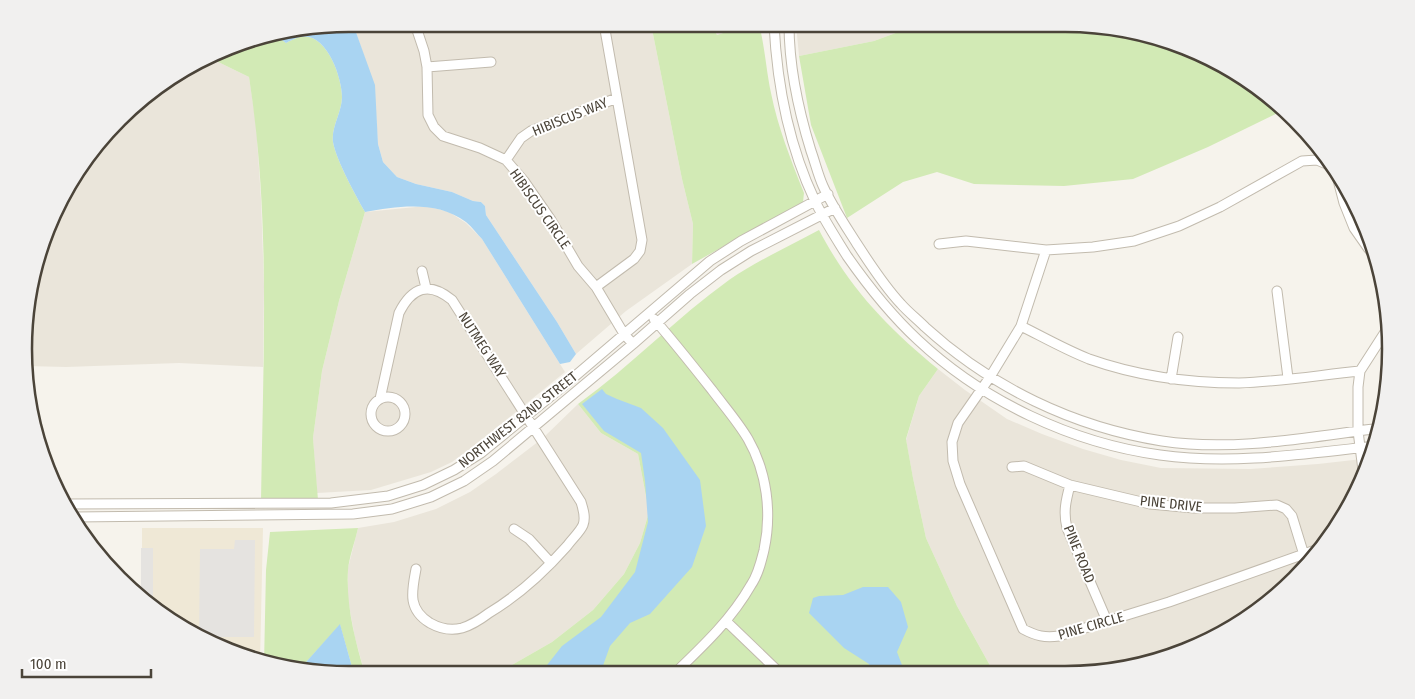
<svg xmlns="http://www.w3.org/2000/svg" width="1415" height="699" font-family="'Fira Sans Condensed',sans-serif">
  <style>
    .residential { fill: #eae5da }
    .education { fill: #efe8d6 }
    .green { fill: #d2eab5 }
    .parking { fill: #e5e3e0 }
    .water { fill: #a9d4f2 }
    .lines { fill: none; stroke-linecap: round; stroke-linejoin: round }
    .minor-casing { stroke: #c2bbae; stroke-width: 11 }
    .minor { stroke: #fff; stroke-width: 9 }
    .labels { text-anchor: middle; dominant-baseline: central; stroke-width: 4; stroke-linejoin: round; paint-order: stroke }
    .street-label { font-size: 14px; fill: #4b4439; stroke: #fff }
    .rim { fill: none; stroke: #4b4439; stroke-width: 2.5 }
  </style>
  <rect width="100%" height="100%" fill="#f6f3ec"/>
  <path class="residential" d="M353 24H651L682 179 693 224 692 264 626 311 576 354 557 322 486 215 485 206 481 202 473 201 452 192 416 184 397 177 383 162 378 144 374 85Z
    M711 24H750L717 35Z
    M796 24H920L874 41 799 56Z
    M212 59 249 77 256 123 261 199 264 286 263 367 179 363 66 367 27 366 30 286 78 169 151 91Z
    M426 206 449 212 466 223 482 239 565 372 479 442 452 462 431 472 371 490 317 493 313 438 322 371 339 301 365 212Z
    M938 369 965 390 1007 419 1042 434 1083 449 1121 460 1161 468 1250 469 1318 464 1371 458 1358 493 1311 564 1247 620 1216 637 1202 642 1107 672 996 673 993 671 957 606 926 538 913 478 906 440 919 396Z
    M578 404 601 433 638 454 649 512 640 543 624 574 593 610 552 642 496 674H365L355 638 348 600V568L358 528 394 522 436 509 470 492 496 474 543 438Z"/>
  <path class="education" d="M142 528H263L260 662 206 642 142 596Z"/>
  <path class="green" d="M651 24H711L717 35 750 24H759C765 48 766 69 771 93 778 128 791 160 804 193L803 202 692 264 693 224 682 179Z
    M920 24H1087L1150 35 1209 57 1264 91 1284 110 1208 147 1133 179 1064 186 974 184 937 172 903 182 847 218 811 125 799 56 874 41Z
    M277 36 286 43C290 41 295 38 300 37 326 31 342 77 342 97 342 112 331 127 333 142 336 160 356 196 365 212L339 301 322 371 313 438 318 500 261 501C263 360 271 217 249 77L212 59 245 41Z
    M819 230C850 289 888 328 938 369L919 396 906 439 913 478 926 538 957 606 993 671 996 673 496 674 552 642 593 610 624 574 640 543 649 512 638 454 601 433 578 404C631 366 676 318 729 280 757 261 789 246 819 230Z
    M358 528C355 542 349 557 348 570 346 606 355 640 365 674H354L340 625 299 670 264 664 266 570 270 532Z
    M1216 637 1190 651 1107 672Z"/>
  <path class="parking" d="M235 540H255L254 637H199L200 549H234Z
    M141 548H153V604L141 596Z"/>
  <path class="water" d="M353 24 375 85 378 144 383 162 397 177 416 184 452 192 473 201 481 202 485 206 486 215 557 322 576 354 570 362 560 364 482 239C477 234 472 227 466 222 437 200 398 206 365 212 356 196 336 160 333 142 331 127 342 112 342 97 342 77 326 31 300 37 295 38 290 41 286 43L277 36Z
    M602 389 606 394 617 399 641 408 663 428 700 480 706 526 692 567 650 614 630 623 610 646 600 674H540L562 646 601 617 635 572 648 522 645 481 641 453 604 431 582 404Z
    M863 587H888L901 602 908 627 897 652 905 673H874L869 664 844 648 809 613 813 598 819 596 843 595Z
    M340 624 354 674 328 675 299 670Z"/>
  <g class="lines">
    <g class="minor-casing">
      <path id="minor" d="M415 24 424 51 427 67 428 115 434 127 443 136 480 148 506 160 524 181 551 220 578 266 596 287 624 334 633 344
        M774 24C777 85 789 146 815 201 824 220 836 238 847 256 868 286 891 315 918 340 983 401 1072 443 1160 455 1232 465 1304 454 1376 446
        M789 24C789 68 798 109 811 151 815 162 818 175 823 186 832 206 845 225 857 244 870 264 884 286 901 304 908 312 917 319 925 327 991 387 1073 427 1162 441 1234 452 1309 437 1381 428
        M427 67 491 62
        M506 160 521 138 531 131 617 98
        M939 244 966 241 1046 250 1093 247 1134 241 1179 226 1220 207 1302 161 1317 160 1329 165 1337 176 1344 203 1354 228 1368 248 1377 259
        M1046 250 1021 326 990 377 958 423 952 442 953 461 960 484 1023 629C1036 636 1045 638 1059 636L1169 602 1321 548
        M422 271 426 288
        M596 287 634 259 640 251 642 240 604 24
        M1277 291 1288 378
        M654 319C674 342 693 366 712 390 724 406 738 422 748 439 767 472 772 513 764 550 761 562 758 575 751 585 731 620 703 646 674 674
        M1021 326C1043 337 1066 350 1089 359 1137 376 1188 383 1239 383 1278 382 1320 375 1360 371
        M1171 379 1178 337
        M371 414a17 17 0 1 1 34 0a17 17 0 1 1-34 0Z
        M380 399 399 313C412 287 429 281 452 300L581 502C583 509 586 517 583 525 580 532 572 539 567 546 544 572 519 595 489 613 481 619 472 625 462 628 451 631 439 628 430 623 407 609 412 591 416 569
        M1012 467 1024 466 1070 485 1150 504 1194 508H1235L1277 505 1286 509 1292 516 1304 555
        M1364 478 1358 431V387L1360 371 1389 326
        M1070 485C1066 500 1063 512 1067 528L1107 621
        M65 504 331 503 388 496 423 485 454 470 481 453 567 383 710 261 741 241 828 194
        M75 517 353 514 392 509 431 497 464 481 493 461 633 344 690 294 721 270 751 251 835 208
        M514 529 529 539 551 563
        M727 622 780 673"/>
    </g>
    <use href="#minor" class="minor"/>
  </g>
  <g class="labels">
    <g class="street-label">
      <text transform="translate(570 117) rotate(-22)">HIBISCUS WAY</text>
      <text transform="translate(540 209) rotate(55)">HIBISCUS CIRCLE</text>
      <text transform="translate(482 345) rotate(57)">NUTMEG WAY</text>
      <text transform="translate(518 420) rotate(-38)">NORTHWEST 82ND STREET</text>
      <text transform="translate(1171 504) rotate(6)">PINE DRIVE</text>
      <text transform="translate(1079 554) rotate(68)">PINE ROAD</text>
      <text transform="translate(1091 626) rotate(-16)">PINE CIRCLE</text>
    </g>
  </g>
  <path d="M0 0H1415V699H0ZM349 32H1065A317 317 0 0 1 1382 349V349A317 317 0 0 1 1065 666H349A317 317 0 0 1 32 349V349A317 317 0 0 1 349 32Z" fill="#f1f0ef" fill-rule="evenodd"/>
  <path class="rim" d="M349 32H1065A317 317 0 0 1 1382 349V349A317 317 0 0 1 1065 666H349A317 317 0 0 1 32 349V349A317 317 0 0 1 349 32Z"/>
  <path d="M22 669v8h129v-8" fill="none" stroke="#4b4439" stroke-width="2.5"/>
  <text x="30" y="669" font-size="15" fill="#4b4439" stroke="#ffffff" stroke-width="4" paint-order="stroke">100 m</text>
</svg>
